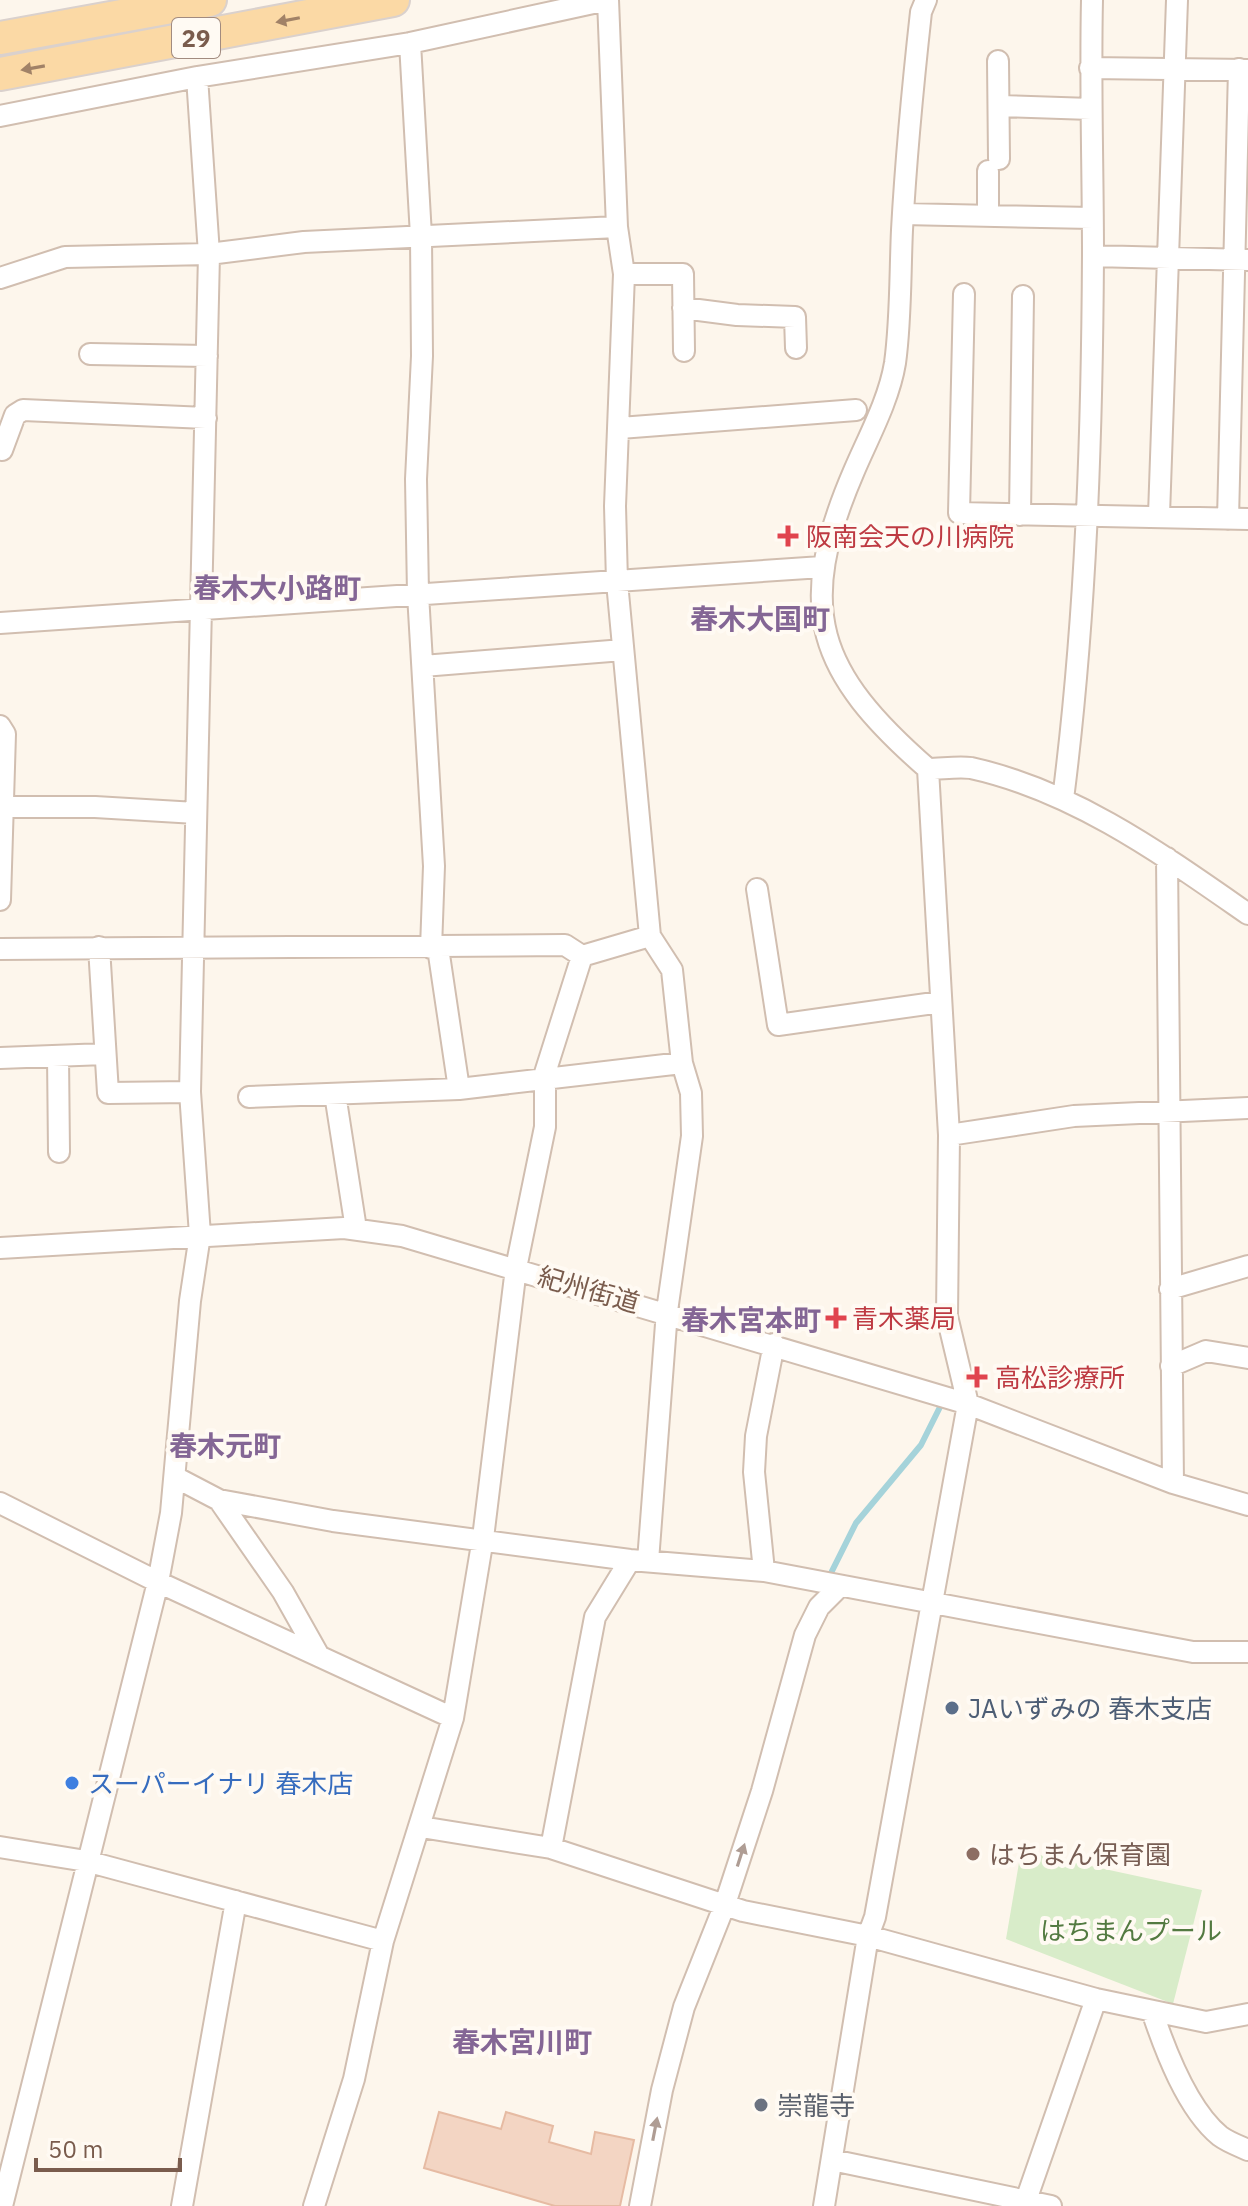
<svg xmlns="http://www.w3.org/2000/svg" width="1248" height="2206" font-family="'IBM Plex Sans','Noto Sans JP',sans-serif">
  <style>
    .green { fill: #d8ecc9 }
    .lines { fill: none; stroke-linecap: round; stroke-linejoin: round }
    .stream { stroke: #a5d3da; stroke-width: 6 }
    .building { fill: #f3d5c3; stroke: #e6bba3; stroke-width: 2 }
    .street-casing { stroke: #d1beb0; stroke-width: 24 }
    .primary-casing { stroke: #dad1cd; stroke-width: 36 }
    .street { stroke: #fff; stroke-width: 20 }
    .primary { stroke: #fbd9a5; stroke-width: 32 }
    .oneway { fill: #a18267 }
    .oneway2 { fill: #af9d94 }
    .health-dot { fill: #e0444e; stroke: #fffaf3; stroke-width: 3 }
    .service-dot { fill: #5c6f8a; stroke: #fffaf3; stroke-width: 3 }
    .shop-dot { fill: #3f7fe0; stroke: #fffaf3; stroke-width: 3 }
    .education-dot { fill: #8d6e63; stroke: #fffaf3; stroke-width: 3 }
    .worship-dot { fill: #6b7280; stroke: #fffaf3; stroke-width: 3 }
    .labels { text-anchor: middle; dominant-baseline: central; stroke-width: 8; stroke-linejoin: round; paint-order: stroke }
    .shield { fill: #fffaf3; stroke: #a28b7f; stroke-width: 2 }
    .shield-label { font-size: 24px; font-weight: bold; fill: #7a5c4d }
    .health-label { font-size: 26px; fill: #be3a42; stroke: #fffaf3; text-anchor: start }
    .street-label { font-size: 26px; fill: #7a5c4d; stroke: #fffaf3 }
    .service-label { font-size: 26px; fill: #4e5e75; stroke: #fffaf3; text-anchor: start }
    .shop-label { font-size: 26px; fill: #366cbe; stroke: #fffaf3; text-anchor: start }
    .education-label { font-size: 26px; fill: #785e54; stroke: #fffaf3; text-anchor: start }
    .park-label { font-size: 26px; fill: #537a41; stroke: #fffaf3 }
    .worship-label { font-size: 26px; fill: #5b616d; stroke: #fffaf3; text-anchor: start }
    .neighbourhood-label { font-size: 28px; font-weight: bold; fill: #846695; stroke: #fffaf3 }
  </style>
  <rect width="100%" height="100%" fill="#fdf6ec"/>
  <path class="green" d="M1021 1851 1202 1890 1173 2004 1006 1939Z"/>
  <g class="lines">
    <path class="stream" d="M831 1573 856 1523 921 1445 940 1407"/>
  </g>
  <path class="building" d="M439 2112 501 2129 506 2112 553 2126 549 2142 591 2154 595 2132 634 2140 620 2206H555L424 2168Z"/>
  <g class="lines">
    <g class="street-casing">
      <path id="street" d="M608 0 617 227 624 274 615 506 617 582 650 936 672 970 682 1063 691 1093 692 1136 667 1311 648 1561
        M926 0 921 12C913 84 906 157 902 230 900 274 901 320 895 363 889 400 868 438 854 471 794 610 817 672 928 769 941 769 958 766 971 768 1075 791 1163 855 1248 914
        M410 43 421 236 422 356 416 479 418 594 434 866 431 948
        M998 61 999 159
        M1090 68 1248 70
        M999 106 1091 109
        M0 116 197 77 410 43 607 0
        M988 171V216
        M903 214 1092 218
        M1093 256 1248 260
        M624 274H683L684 351
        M0 278 65 257 209 254 304 242 617 227
        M964 294 959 513 1248 519
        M683 308 737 315 795 317 796 348
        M90 354 207 356
        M620 428 856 410
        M2 450 15 415 23 410 206 418
        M1020 515 1023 296
        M1159 515 1177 0
        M1228 519 1239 69
        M0 623 822 567
        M423 666 623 650
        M0 726 5 734 0 900
        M1063 799C1086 619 1092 436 1093 255 1093 170 1090 85 1092 0
        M3 807H95L196 813
        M1167 858 1173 1483
        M757 889 778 1025 941 1002
        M99 947 108 1093 190 1092
        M438 948 459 1089
        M0 949 565 945 582 956
        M582 956 650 936
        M58 1056 59 1152
        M0 1058 105 1054
        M335 1094 356 1229
        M249 1097 459 1089 682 1063
        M949 1135 1074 1116 1248 1108
        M0 1248 344 1228 402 1236 968 1404 1173 1483 1248 1505
        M1170 1289 1248 1266
        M1171 1366 1206 1351 1248 1358
        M175 1477 219 1500 333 1521 630 1560 764 1571 1193 1652H1248
        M219 1500 283 1592 319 1656
        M0 1503 158 1582 453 1718
        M764 1571 754 1472 756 1436 774 1344
        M421 1827 551 1848 743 1911 868 1936 1096 1999 1206 2022 1248 2014
        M0 1847 86 1861 383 1941
        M551 1848 595 1617 630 1560
        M1152 2011C1165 2050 1187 2109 1220 2136 1228 2142 1239 2146 1248 2150
        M832 2160 1051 2206
        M2 2206 158 1582 171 1513 190 1301 200 1235 190 1092 209 254 197 77
        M182 2206 236 1901
        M314 2206 354 2079 383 1941 453 1718 483 1538 516 1268 545 1127V1073L582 956
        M640 2206 662 2090 684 2007 725 1904 762 1791 805 1635 819 1607 840 1586
        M824 2206 868 1936 875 1917 968 1404 947 1316 949 1135 928 769
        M1024 2206 1096 1999"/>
    </g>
    <g class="primary-casing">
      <path id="primary" d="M0 38 210 0
        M0 74 393 0"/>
    </g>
    <use href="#street" class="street"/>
    <use href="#primary" class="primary"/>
  </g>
  <defs><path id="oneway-solid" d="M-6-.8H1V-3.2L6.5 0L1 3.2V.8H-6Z" transform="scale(2)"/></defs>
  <g class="oneway">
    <use href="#oneway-solid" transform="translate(288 20) rotate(169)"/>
    <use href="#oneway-solid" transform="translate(33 68) rotate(170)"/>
  </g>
  <g class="oneway2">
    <use href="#oneway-solid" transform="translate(741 1855) rotate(-72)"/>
    <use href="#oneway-solid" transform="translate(655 2129) rotate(-79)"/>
  </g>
  <g class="health-dot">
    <path d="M784 524h8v8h8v8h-8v8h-8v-8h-8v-8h8z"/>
    <path d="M832 1306h8v8h8v8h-8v8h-8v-8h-8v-8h8z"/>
    <path d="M973 1365h8v8h8v8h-8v8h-8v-8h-8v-8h8z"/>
  </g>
  <circle class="service-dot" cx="952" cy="1708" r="8"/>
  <circle class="shop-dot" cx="72" cy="1783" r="8"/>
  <circle class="education-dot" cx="973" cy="1854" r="8"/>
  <circle class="worship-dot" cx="761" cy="2105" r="8"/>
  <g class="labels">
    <rect class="shield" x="172" y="18" width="48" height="40" rx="6"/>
    <g class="shield-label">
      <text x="196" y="38">29</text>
    </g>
    <g class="health-label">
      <text x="806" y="536">阪南会天の川病院</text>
      <text x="852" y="1318">青木薬局</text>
      <text x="995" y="1377">高松診療所</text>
    </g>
    <g class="street-label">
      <text transform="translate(589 1289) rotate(16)">紀州街道</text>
    </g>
    <g class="service-label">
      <text x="968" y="1708">JAいずみの 春木支店</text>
    </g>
    <g class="shop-label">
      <text x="88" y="1783">スーパーイナリ 春木店</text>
    </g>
    <g class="education-label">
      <text x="989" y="1854">はちまん保育園</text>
    </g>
    <g class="park-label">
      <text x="1131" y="1930">はちまんプール</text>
    </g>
    <g class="worship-label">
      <text x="777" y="2105">崇龍寺</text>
    </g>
    <g class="neighbourhood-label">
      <text x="277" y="587">春木大小路町</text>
      <text x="760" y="618">春木大国町</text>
      <text x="751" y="1319">春木宮本町</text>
      <text x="225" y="1445">春木元町</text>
      <text x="522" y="2041">春木宮川町</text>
    </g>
  </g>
  <path d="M36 2158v12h144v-12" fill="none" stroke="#7a5c4d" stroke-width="4"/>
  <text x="48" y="2158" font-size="24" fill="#7a5c4d" stroke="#fffaf3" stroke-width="6" paint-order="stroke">50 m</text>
</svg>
